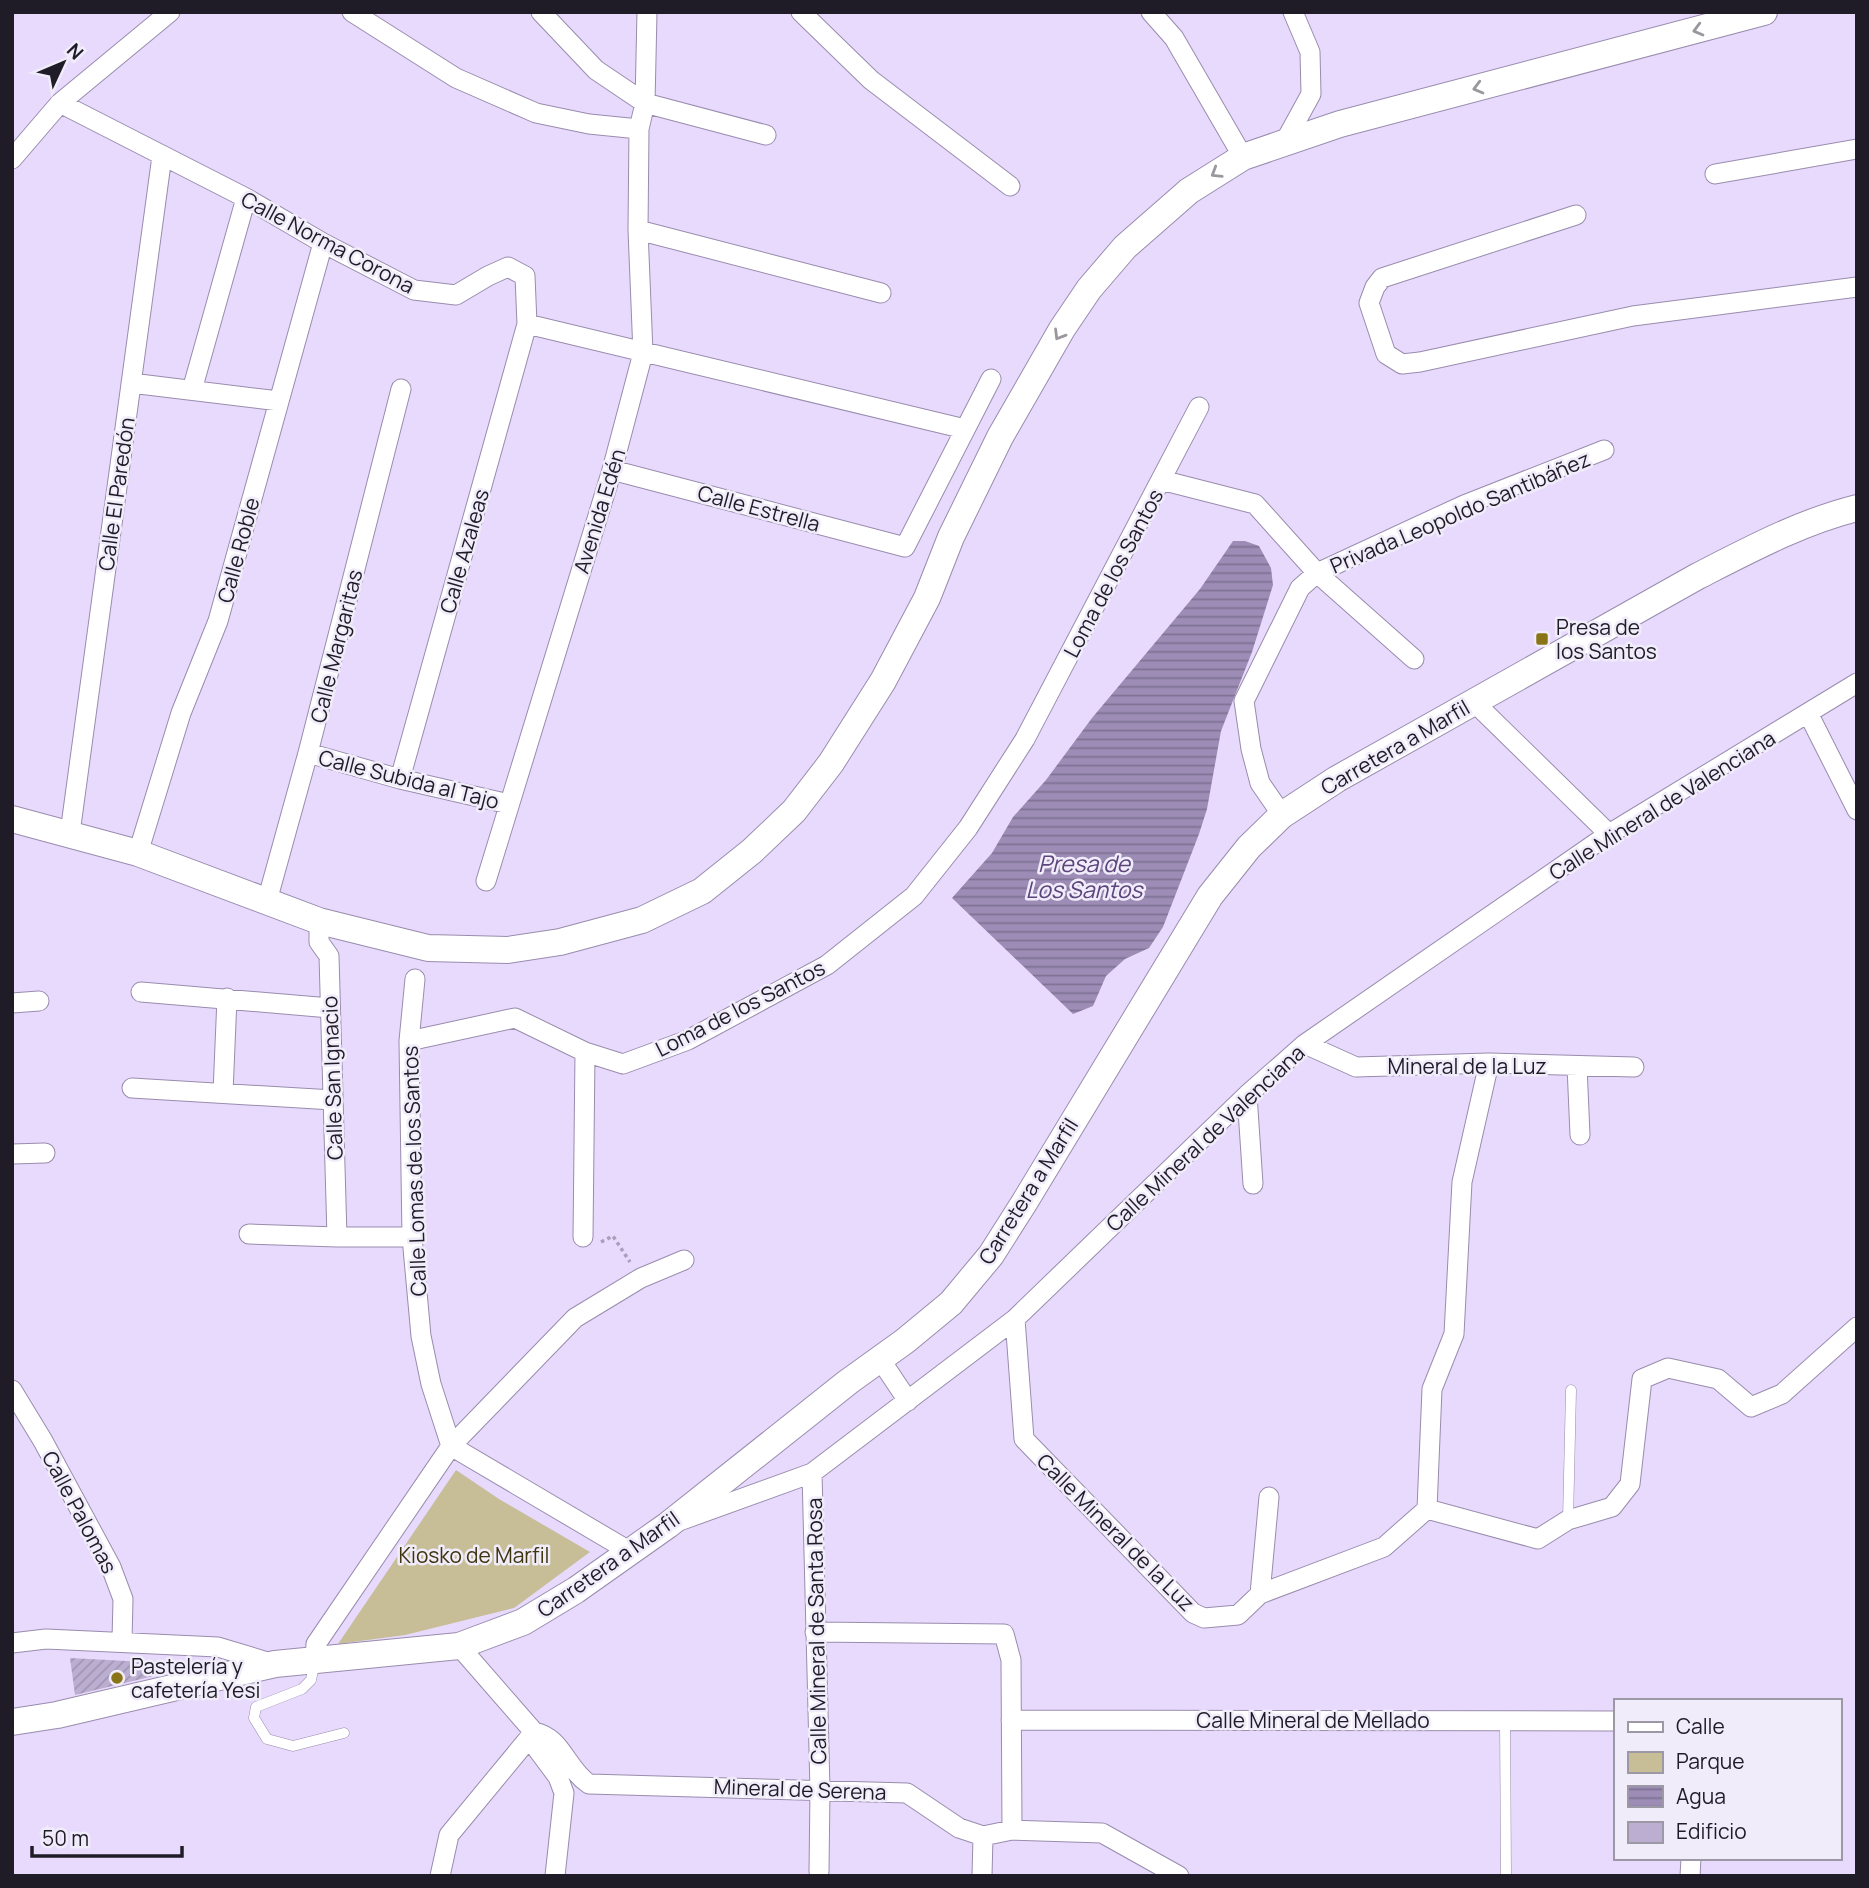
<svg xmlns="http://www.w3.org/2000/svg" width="1869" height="1888" font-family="Manrope,sans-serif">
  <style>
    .park { fill: #c7be98 }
    .water { fill: url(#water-rules) }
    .building { fill: url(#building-hatch) }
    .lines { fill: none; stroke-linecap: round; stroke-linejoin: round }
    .lane-casing { stroke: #998cad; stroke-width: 11 }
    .street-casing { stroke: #998cad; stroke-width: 21 }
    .secondary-casing { stroke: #998cad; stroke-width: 28 }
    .path { stroke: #aa9fbb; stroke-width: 3.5; stroke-dasharray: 3.5 3.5; stroke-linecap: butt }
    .lane { stroke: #fff; stroke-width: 10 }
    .street { stroke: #fff; stroke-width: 19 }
    .secondary { stroke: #fff; stroke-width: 26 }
    .oneway { stroke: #9a989e }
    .poi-dot { fill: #897417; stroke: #f1ecfa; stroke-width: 2.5 }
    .labels { text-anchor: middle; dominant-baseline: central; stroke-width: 5; stroke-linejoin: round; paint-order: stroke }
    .street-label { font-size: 21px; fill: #1f1b27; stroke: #f1ecfa }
    .poi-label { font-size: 21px; fill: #1f1b27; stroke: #f1ecfa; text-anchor: start }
    .park-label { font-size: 21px; fill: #3e350f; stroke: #f1ecfa }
    .water-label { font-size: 23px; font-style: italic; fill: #5c447c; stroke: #f1ecfa }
  </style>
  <defs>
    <pattern id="water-rules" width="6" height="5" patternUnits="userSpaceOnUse" patternTransform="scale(1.75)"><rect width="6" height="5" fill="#9c8cb6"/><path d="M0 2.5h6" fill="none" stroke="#7f7294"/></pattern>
    <pattern id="building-hatch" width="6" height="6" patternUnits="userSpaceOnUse" patternTransform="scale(1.75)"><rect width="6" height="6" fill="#bbaed0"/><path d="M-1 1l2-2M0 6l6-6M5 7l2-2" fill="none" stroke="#a095b3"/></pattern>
  </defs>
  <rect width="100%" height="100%" fill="#e7dafd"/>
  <path class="park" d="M456 1470 499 1499 590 1552 514 1608 405 1635 338 1644Z"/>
  <path class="water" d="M1233 541H1245L1259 546 1271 568 1273 585 1252 652 1221 731 1207 809 1199 834 1163 927 1149 948 1125 959 1106 976 1093 1006 1073 1014 952 898 992 853 1013 817 1046 780 1092 718 1200 589Z"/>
  <path class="building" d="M70 1658 164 1663 166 1673 75 1695Z"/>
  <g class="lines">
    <g class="lane-casing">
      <path id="lane" d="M1568 1520 1571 1390
        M315 1660 311 1680 302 1689 256 1707 254 1718 267 1739 293 1746 344 1733
        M1505 1720 1506 1876"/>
    </g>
    <g class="street-casing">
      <path id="street" d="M352 12 456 78 536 113 589 124 639 129
        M541 12 596 70 645 103 766 135
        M801 12 871 80 1010 186
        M1151 12 1174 38 1243 157
        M60 103 246 198 323 243 414 290 456 295 488 276 508 267 525 276 527 324 400 779
        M1283 145 1311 94 1310 52 1293 12
        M12 159 60 103 170 12
        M1715 174 1857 149
        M1576 215 1382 278 1375 287 1369 303 1386 354 1402 364 1420 362 1633 316 1857 287
        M638 230 881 293
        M527 324 965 429
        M131 383 279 401
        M192 390 246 198
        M612 470 905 547 991 379
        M1161 480 1255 504 1317 573 1414 659
        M1474 702 1609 834
        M1808 713 1857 810
        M308 753 400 779 509 804
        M1282 815 1260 783 1251 749 1244 701 1300 588 1317 573 1464 505 1604 450
        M70 833 162 156
        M138 853 181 713 218 621 323 243
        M486 881 612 470 643 353 638 230 639 129 645 103 647 12
        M267 901 308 753 401 389
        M319 921V942L329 956 337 1237
        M415 979 409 1041 412 1237 421 1336 431 1384 451 1446 629 1551
        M141 992 330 1008
        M12 1003 39 1001
        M409 1041 515 1018 585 1052 623 1064 688 1040 827 965 914 896 968 828 1025 739 1199 407
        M1305 1044 1356 1067 1489 1063 1634 1067
        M1577 1066 1580 1135
        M132 1088 333 1100
        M223 1093 227 998
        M1247 1095 1253 1184
        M12 1154 45 1153
        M249 1234 337 1237H412
        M583 1237 585 1052
        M1015 1319 1024 1439 1193 1613 1204 1618 1238 1615 1260 1594 1384 1547 1427 1509 1538 1539 1568 1520 1612 1507 1630 1484 1642 1379 1668 1368 1718 1379 1751 1407 1782 1394 1857 1327
        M880 1359 908 1401
        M12 1390 43 1441 111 1567 123 1599 122 1641
        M812 1473 820 1790 819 1872
        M1427 1509 1432 1389 1454 1334 1462 1182 1489 1063
        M682 1520 812 1473 1015 1319 1247 1095 1305 1044 1609 834 1857 683
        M1260 1594 1269 1497
        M815 1632 1004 1634 1011 1660 1012 1830
        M12 1643 46 1639 218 1647 274 1664
        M459 1646 534 1732C562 1737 566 1769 589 1784L907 1793 959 1828 983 1836 1012 1830 1102 1833 1179 1876
        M315 1660 316 1644 451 1446 575 1318 641 1278 684 1260
        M1011 1720 1615 1721
        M529 1738 558 1777 564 1793 555 1876
        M440 1876 449 1835 534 1732
        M982 1876 983 1836
        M1690 1876 1691 1858"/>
    </g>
    <g class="secondary-casing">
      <path id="secondary" d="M12 819 138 853 319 921 428 948 508 950 560 942 642 920 702 891 752 851 794 811 831 763 883 681 927 598 951 537 1000 437 1062 329 1089 289 1125 247 1189 191 1243 157 1340 124 1764 12
        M12 1722 57 1715 275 1664 459 1646 523 1622 576 1590 668 1525 848 1382 905 1341 951 1303 991 1255 1024 1203 1210 896 1249 847 1282 815 1337 779 1698 576C1749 550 1801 522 1857 508"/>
    </g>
    <path class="path" d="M601 1242 613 1236 630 1262"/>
    <use href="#lane" class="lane"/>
    <use href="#street" class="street"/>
    <use href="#secondary" class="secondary"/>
  </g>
  <defs><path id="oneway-chevron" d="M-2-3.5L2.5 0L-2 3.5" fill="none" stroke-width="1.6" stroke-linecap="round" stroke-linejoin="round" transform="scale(1.75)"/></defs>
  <g class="oneway">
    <use href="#oneway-chevron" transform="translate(1698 30) rotate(165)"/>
    <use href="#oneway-chevron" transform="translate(1478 88) rotate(165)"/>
    <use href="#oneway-chevron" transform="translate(1216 173) rotate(148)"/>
    <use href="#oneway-chevron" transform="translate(1059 335) rotate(121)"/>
  </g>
  <g class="poi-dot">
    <rect x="1535" y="632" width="14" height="14" rx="3.5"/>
    <circle cx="117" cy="1678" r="7"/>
  </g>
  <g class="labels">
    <g class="street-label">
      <text transform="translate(328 242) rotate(28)">Calle Norma Corona</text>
      <text transform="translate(116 494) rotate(-82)">Calle El Paredón</text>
      <text transform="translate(759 508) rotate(15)">Calle Estrella</text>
      <text transform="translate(599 511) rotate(-73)">Avenida Edén</text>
      <text transform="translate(1460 512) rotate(-23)">Privada Leopoldo Santibáñez</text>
      <text transform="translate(238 550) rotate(-75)">Calle Roble</text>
      <text transform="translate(464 551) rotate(-74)">Calle Azaleas</text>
      <text transform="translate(1113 573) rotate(-62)">Loma de los Santos</text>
      <text transform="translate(336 646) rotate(-76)">Calle Margaritas</text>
      <text transform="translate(1395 747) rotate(-30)">Carretera a Marfil</text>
      <text transform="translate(409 779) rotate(14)">Calle Subida al Tajo</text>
      <text transform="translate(1662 805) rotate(-32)">Calle Mineral de Valenciana</text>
      <text transform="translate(740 1008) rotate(-27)">Loma de los Santos</text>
      <text x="1467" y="1066">Mineral de la Luz</text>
      <text transform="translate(332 1078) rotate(-92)">Calle San Ignacio</text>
      <text transform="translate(1205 1138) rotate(-43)">Calle Mineral de Valenciana</text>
      <text transform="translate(414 1171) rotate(-92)">Calle Lomas de los Santos</text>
      <text transform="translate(1028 1191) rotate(-58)">Carretera a Marfil</text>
      <text transform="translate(80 1512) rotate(62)">Calle Palomas</text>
      <text transform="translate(1116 1532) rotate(45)">Calle Mineral de la Luz</text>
      <text transform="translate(608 1564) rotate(-35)">Carretera a Marfil</text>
      <text transform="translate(816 1631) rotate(-91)">Calle Mineral de Santa Rosa</text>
      <text x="1313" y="1720">Calle Mineral de Mellado</text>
      <text transform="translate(800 1789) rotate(2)">Mineral de Serena</text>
    </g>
    <g class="poi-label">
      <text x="1556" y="627">Presa de<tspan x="1556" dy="24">los Santos</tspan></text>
      <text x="131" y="1666">Pastelería y<tspan x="131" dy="24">cafetería Yesi</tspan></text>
    </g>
    <g class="park-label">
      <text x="474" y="1555">Kiosko de Marfil</text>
    </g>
    <g class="water-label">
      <text x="1084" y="863">Presa de<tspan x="1084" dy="26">Los Santos</tspan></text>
    </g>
  </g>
  <rect width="1869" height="1888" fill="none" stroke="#1f1b27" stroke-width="28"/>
  <rect x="1614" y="1699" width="228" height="161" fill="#f1ecfa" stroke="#9d98a6" stroke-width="2"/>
  <rect x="1628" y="1722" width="35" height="10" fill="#ffffff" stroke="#9d98a6" stroke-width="2"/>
  <text x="1676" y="1734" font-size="21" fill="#1f1b27">Calle</text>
  <rect x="1628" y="1752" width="35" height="21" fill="#c7be98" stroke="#9d98a6" stroke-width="2"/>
  <text x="1676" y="1769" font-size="21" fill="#1f1b27">Parque</text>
  <rect x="1628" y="1786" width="35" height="21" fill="url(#water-rules)" stroke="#9d98a6" stroke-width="2"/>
  <text x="1676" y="1804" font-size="21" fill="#1f1b27">Agua</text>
  <rect x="1628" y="1822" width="35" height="21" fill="#bbaed0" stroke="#9d98a6" stroke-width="2"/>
  <text x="1676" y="1839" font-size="21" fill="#1f1b27">Edificio</text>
  <g transform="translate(63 63) rotate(46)" stroke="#f1ecfa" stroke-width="5" paint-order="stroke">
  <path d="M0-5L12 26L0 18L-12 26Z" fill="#1f1b27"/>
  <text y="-10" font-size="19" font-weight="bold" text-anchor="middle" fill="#1f1b27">N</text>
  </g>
  <path d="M32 1846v10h150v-10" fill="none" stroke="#1f1b27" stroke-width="3.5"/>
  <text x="42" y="1846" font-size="21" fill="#1f1b27" stroke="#f1ecfa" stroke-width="5" paint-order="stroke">50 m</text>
</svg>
